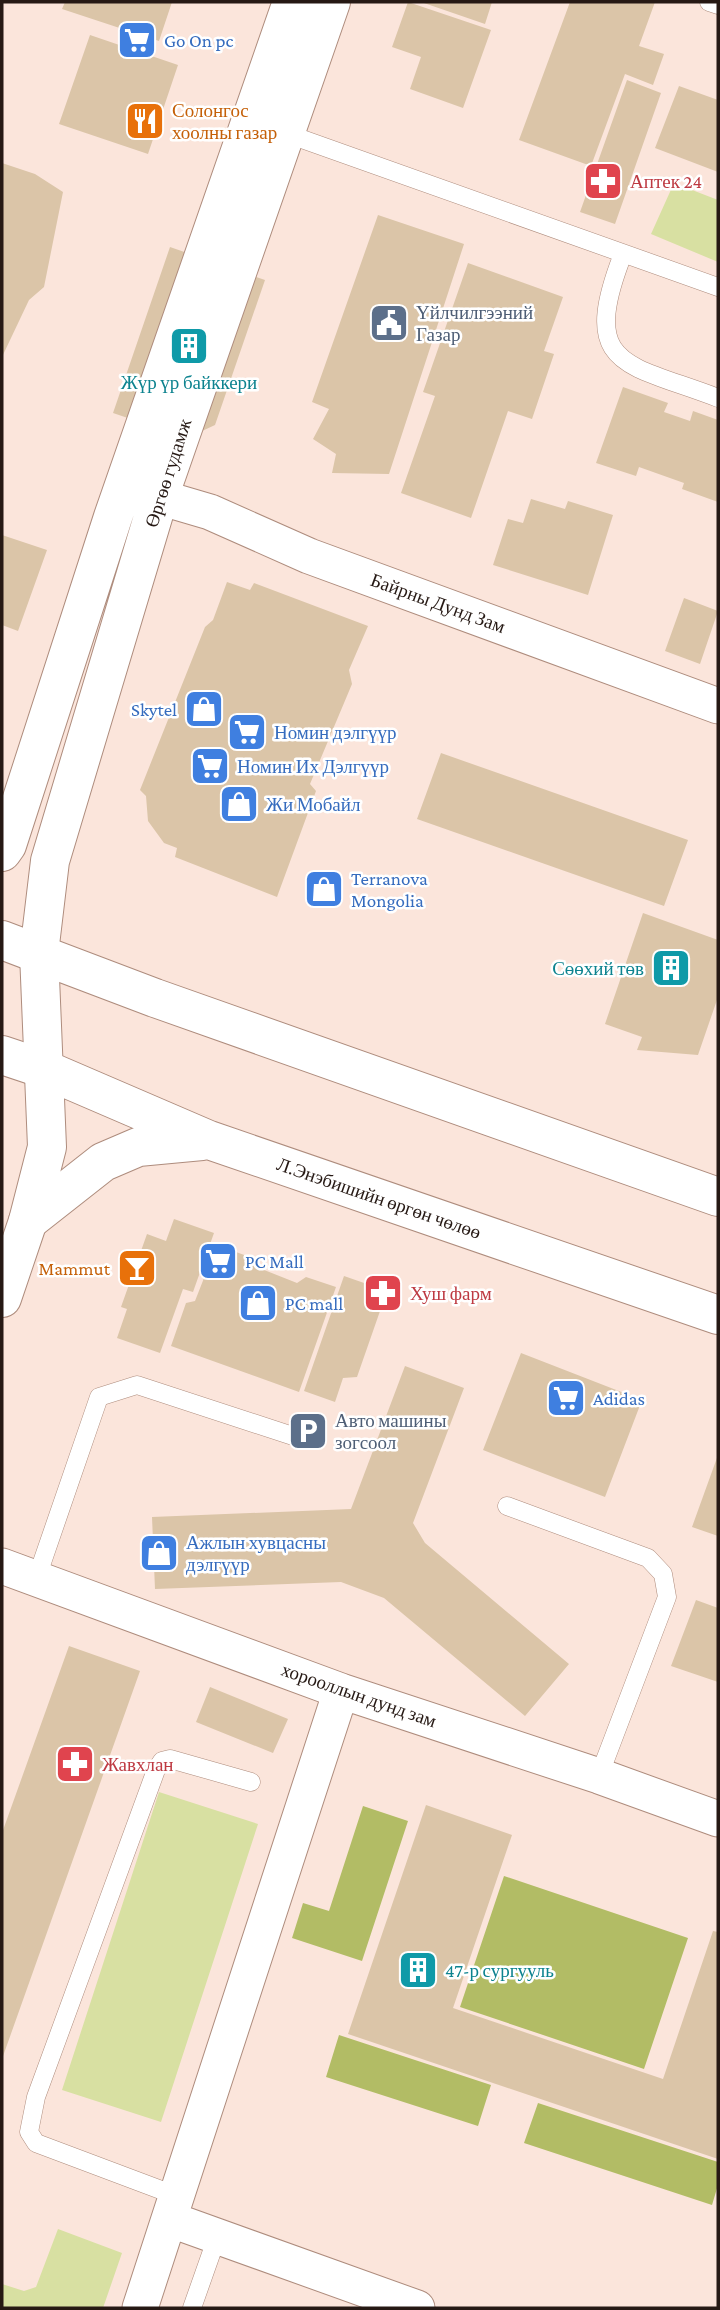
<svg xmlns="http://www.w3.org/2000/svg" width="720" height="2310" font-family="'Crimson Pro',serif">
  <style>
    .green { fill: #d8e0a2 }
    .forest { fill: #b2bc65 }
    .building { fill: #dbc5a8 }
    .lines { fill: none; stroke-linecap: round; stroke-linejoin: round }
    .lane-casing { stroke: #ae8c7d; stroke-width: 19 }
    .street-casing { stroke: #ae8c7d; stroke-width: 37 }
    .secondary-casing { stroke: #ae8c7d; stroke-width: 40 }
    .primary-casing { stroke: #ae8c7d; stroke-width: 40 }
    .lane { stroke: #fff; stroke-width: 18 }
    .street { stroke: #fff; stroke-width: 35 }
    .secondary { stroke: #fff; stroke-width: 38 }
    .primary { stroke: #fff; stroke-width: 38 }
    .labels { text-anchor: middle; dominant-baseline: central; stroke-width: 5; stroke-linejoin: round; paint-order: stroke }
    .shop-label { font-size: 19px; fill: #366cbe; stroke: #fff; text-anchor: start }
    .food-label { font-size: 19px; fill: #c56008; stroke: #fff; text-anchor: start }
    .health-label { font-size: 19px; fill: #be3a42; stroke: #fff; text-anchor: start }
    .service-label { font-size: 19px; fill: #4e5e75; stroke: #fff; text-anchor: start }
    .culture-label { font-size: 19px; fill: #0d838f; stroke: #fff }
    .street-label { font-size: 19px; fill: #261914; stroke: #fff }
  </style>
  <rect width="100%" height="100%" fill="#fbe5db"/>
  <path class="green" d="M674 183 718 200V262L651 234Z
    M159 1792 258 1824 161 2122 62 2090Z
    M58 2229 122 2253 103 2308H2V2284L24 2291 36 2287Z"/>
  <path class="forest" d="M363 1806 408 1821 362 1961 292 1938 303 1903 329 1911Z
    M504 1876 688 1938 644 2069 460 2007Z
    M339 2035 491 2085 478 2126 326 2077Z
    M538 2103 718 2162V2185L712 2205 524 2143Z"/>
  <path class="building" d="M65 2H172L159 41 62 9Z
    M408 2 491 30 463 108 410 89 421 57 392 47Z
    M421 2H492L485 24Z
    M570 2H655L639 46 664 54 653 85 625 74 591 166 519 140Z
    M90 35 178 65 148 154 59 124Z
    M627 80 661 93 615 224 580 212Z
    M679 86 718 100V172L655 148Z
    M2 163 35 174 63 192 44 287 29 300 2 357Z
    M378 215 464 244 389 474 332 473 336 454 313 439 329 409 312 402Z
    M170 247 265 280 215 425 187 438 113 413Z
    M468 263 563 297 544 351 554 354 532 419 508 411 471 518 401 493 435 396 423 392Z
    M623 387 668 403 664 412 690 421 693 411 718 420V502L682 489 684 483 639 467 636 476 596 463Z
    M531 499 565 509 568 501 613 515 588 595 493 565 508 519 523 523Z
    M2 535 47 550 18 631 2 625Z
    M227 582 250 590 254 583 368 626 349 670 352 684 310 784 316 791 277 897 175 857 177 848 164 843 148 821 146 796 140 790 205 627 213 620Z
    M684 598 718 611 700 664 665 651Z
    M441 753 688 840 664 906 417 819Z
    M643 913 718 940V997L698 1055 637 1050 642 1037 605 1024Z
    M174 1219 214 1233 193 1292 183 1289 160 1353 117 1338 127 1309 121 1307 147 1234 166 1241Z
    M217 1245 247 1256 244 1262 297 1283 306 1277 336 1287 299 1392 171 1346 186 1303 195 1301Z
    M344 1276 387 1291 357 1377 343 1378 335 1402 304 1391Z
    M521 1353 642 1400 605 1497 483 1450Z
    M405 1366 464 1388 413 1523 425 1543 569 1664 525 1716 384 1598 341 1582 155 1589 152 1517 351 1509Z
    M718 1455V1536L692 1527Z
    M696 1600 718 1608V1682L671 1666Z
    M69 1646 140 1671 2 2059V1833Z
    M210 1687 288 1719 273 1753 196 1722Z
    M426 1805 512 1835 453 2008 663 2079 713 1931 718 1932V2159L348 2034Z"/>
  <g class="lines">
    <g class="lane-casing">
      <path id="lane" d="M709 2 718 5
        M285 133 718 287
        M623 254C578 369 627 363 718 398
        M507 1506 648 1558 663 1574 667 1597 599 1776
        M37 1577 99 1397 137 1385 302 1439
        M177 2196 36 2143 29 2132 36 2097 156 1770 162 1761 170 1759 251 1782
        M192 2308 217 2237"/>
    </g>
    <g class="street-casing">
      <path id="street" d="M159 497 210 512 309 556 718 706
        M2 1566 341 1691 599 1776 718 1819
        M169 2219 417 2308
        M140 2308 341 1691"/>
    </g>
    <g class="secondary-casing">
      <path id="secondary" d="M2 852 7 845 113 517 292 2
        M2 1298 28 1221 47 1147 39 953 50 861 159 497 331 2"/>
    </g>
    <g class="primary-casing">
      <path id="primary" d="M2 940 155 998 718 1197
        M2 1055 44 1069 209 1140 718 1315
        M28 1221 103 1162 138 1147 202 1141"/>
    </g>
    <use href="#lane" class="lane"/>
    <use href="#street" class="street"/>
    <use href="#secondary" class="secondary"/>
    <use href="#primary" class="primary"/>
  </g>
  <defs>
    <g id="supermarket-square" transform="scale(2.0125)"><rect x="-9" y="-9" width="18" height="18" rx="4" fill="#3f7fe0" stroke="#fff"/><path d="M-6-5.5h2.5l.6 2H6L4.5 2H-2.5L-4.4-4H-6ZM-1.5 3.2a1.3 1.3 0 1 0 .1 0ZM3 3.2a1.3 1.3 0 1 0 .1 0Z" fill="#fff"/></g>
    <g id="restaurant-square" transform="scale(2.0125)"><rect x="-9" y="-9" width="18" height="18" rx="4" fill="#e8710a" stroke="#fff"/><path d="M-5-6h1v4h1v-4h1v4h1v-4h1v5L-1.5 .5V6h-2V.5L-5-1ZM5-6V6H3V1.5H1.5Q1.5-4 5-6Z" fill="#fff"/></g>
    <g id="pharmacy-square" transform="scale(2.0125)"><rect x="-9" y="-9" width="18" height="18" rx="4" fill="#e0444e" stroke="#fff"/><path d="M-2-6h4v4h4v4h-4v4h-4v-4h-4v-4h4Z" fill="#fff"/></g>
    <g id="civic-square" transform="scale(2.0125)"><rect x="-9" y="-9" width="18" height="18" rx="4" fill="#5c6f8a" stroke="#fff"/><path d="M-.6-6.5H3V-4.5H.6V-3L4-1V1h2V6H-6V1h2V-1L-.6-3ZM-1.2 2.5V6h2.4V2.5Z" fill="#fff"/></g>
    <g id="building-square" transform="scale(2.0125)"><rect x="-9" y="-9" width="18" height="18" rx="4" fill="#0f9aa8" stroke="#fff"/><path d="M-4-6H4V6H1V3H-1V6H-4ZM-2.5-4.3h1.7v1.8h-1.7ZM.8-4.3h1.7v1.8H.8ZM-2.5-1h1.7V.8h-1.7ZM.8-1h1.7V.8H.8Z" fill="#fff"/></g>
    <g id="shop-square" transform="scale(2.0125)"><rect x="-9" y="-9" width="18" height="18" rx="4" fill="#3f7fe0" stroke="#fff"/><path d="M-5-2.5h2.3a2.7 3.5 0 0 1 5.4 0H5L5.5 6h-11ZM-1.5-2.5h3a1.5 2.3 0 0 0-3 0Z" fill="#fff"/></g>
    <g id="bar-square" transform="scale(2.0125)"><rect x="-9" y="-9" width="18" height="18" rx="4" fill="#e8710a" stroke="#fff"/><path d="M-6-5H6L.8 .8V4.5H3.5V6h-7V4.5H-.8V.8Z" fill="#fff"/></g>
    <g id="parking-square" transform="scale(2.0125)"><rect x="-9" y="-9" width="18" height="18" rx="4" fill="#5c6f8a" stroke="#fff"/><path d="M-3.5-5.5H1a3.5 3.5 0 0 1 0 7H-1V5.5H-3.5ZM-1-3.4V-.6H.8a1.4 1.4 0 0 0 0-2.8Z" fill="#fff"/></g>
  </defs>
  <g fill-rule="evenodd">
    <use href="#supermarket-square" x="137" y="40"/>
    <use href="#restaurant-square" x="145" y="121"/>
    <use href="#pharmacy-square" x="603" y="181"/>
    <use href="#civic-square" x="389" y="323"/>
    <use href="#building-square" x="189" y="346"/>
    <use href="#shop-square" x="204" y="709"/>
    <use href="#supermarket-square" x="247" y="732"/>
    <use href="#supermarket-square" x="210" y="766"/>
    <use href="#shop-square" x="239" y="804"/>
    <use href="#shop-square" x="324" y="889"/>
    <use href="#building-square" x="671" y="968"/>
    <use href="#supermarket-square" x="218" y="1261"/>
    <use href="#bar-square" x="137" y="1268"/>
    <use href="#pharmacy-square" x="383" y="1293"/>
    <use href="#shop-square" x="258" y="1303"/>
    <use href="#supermarket-square" x="566" y="1398"/>
    <use href="#parking-square" x="308" y="1431"/>
    <use href="#shop-square" x="159" y="1553"/>
    <use href="#pharmacy-square" x="75" y="1764"/>
    <use href="#building-square" x="418" y="1970"/>
  </g>
  <g class="labels">
    <g class="shop-label">
      <text x="164" y="40">Go On pc</text>
      <text x="177" y="709" text-anchor="end">Skytel</text>
      <text x="274" y="732">Номин дэлгүүр</text>
      <text x="237" y="766">Номин Их Дэлгүүр</text>
      <text x="266" y="804">Жи Мобайл</text>
      <text x="351" y="878">Terranova<tspan x="351" dy="22">Mongolia</tspan></text>
      <text x="245" y="1261">PC Mall</text>
      <text x="285" y="1303">PC mall</text>
      <text x="593" y="1398">Adidas</text>
      <text x="186" y="1542">Ажлын хувцасны<tspan x="186" dy="22">дэлгүүр</tspan></text>
    </g>
    <g class="food-label">
      <text x="172" y="110">Солонгос<tspan x="172" dy="22">хоолны газар</tspan></text>
      <text x="110" y="1268" text-anchor="end">Mammut</text>
    </g>
    <g class="health-label">
      <text x="630" y="181">Аптек 24</text>
      <text x="410" y="1293">Хуш фарм</text>
      <text x="102" y="1764">Жавхлан</text>
    </g>
    <g class="service-label">
      <text x="416" y="312">Үйлчилгээний<tspan x="416" dy="22">Газар</tspan></text>
      <text x="335" y="1420">Авто машины<tspan x="335" dy="22">зогсоол</tspan></text>
    </g>
    <g class="culture-label">
      <text x="189" y="382">Жүр үр байккери</text>
      <text x="644" y="968" text-anchor="end">Сөөхий төв</text>
      <text x="445" y="1970" text-anchor="start">47-р сургууль</text>
    </g>
    <g class="street-label">
      <text transform="translate(168 473) rotate(-72)">Өргөө гудамж</text>
      <text transform="translate(438 603) rotate(20)">Байрны Дунд Зам</text>
      <text transform="translate(379 1198) rotate(19)">Л.Энэбишийн өргөн чөлөө</text>
      <text transform="translate(359 1695) rotate(19)">хорооллын дунд зам</text>
    </g>
  </g>
  <rect width="720" height="2310" fill="none" stroke="#261914" stroke-width="7"/>
</svg>
